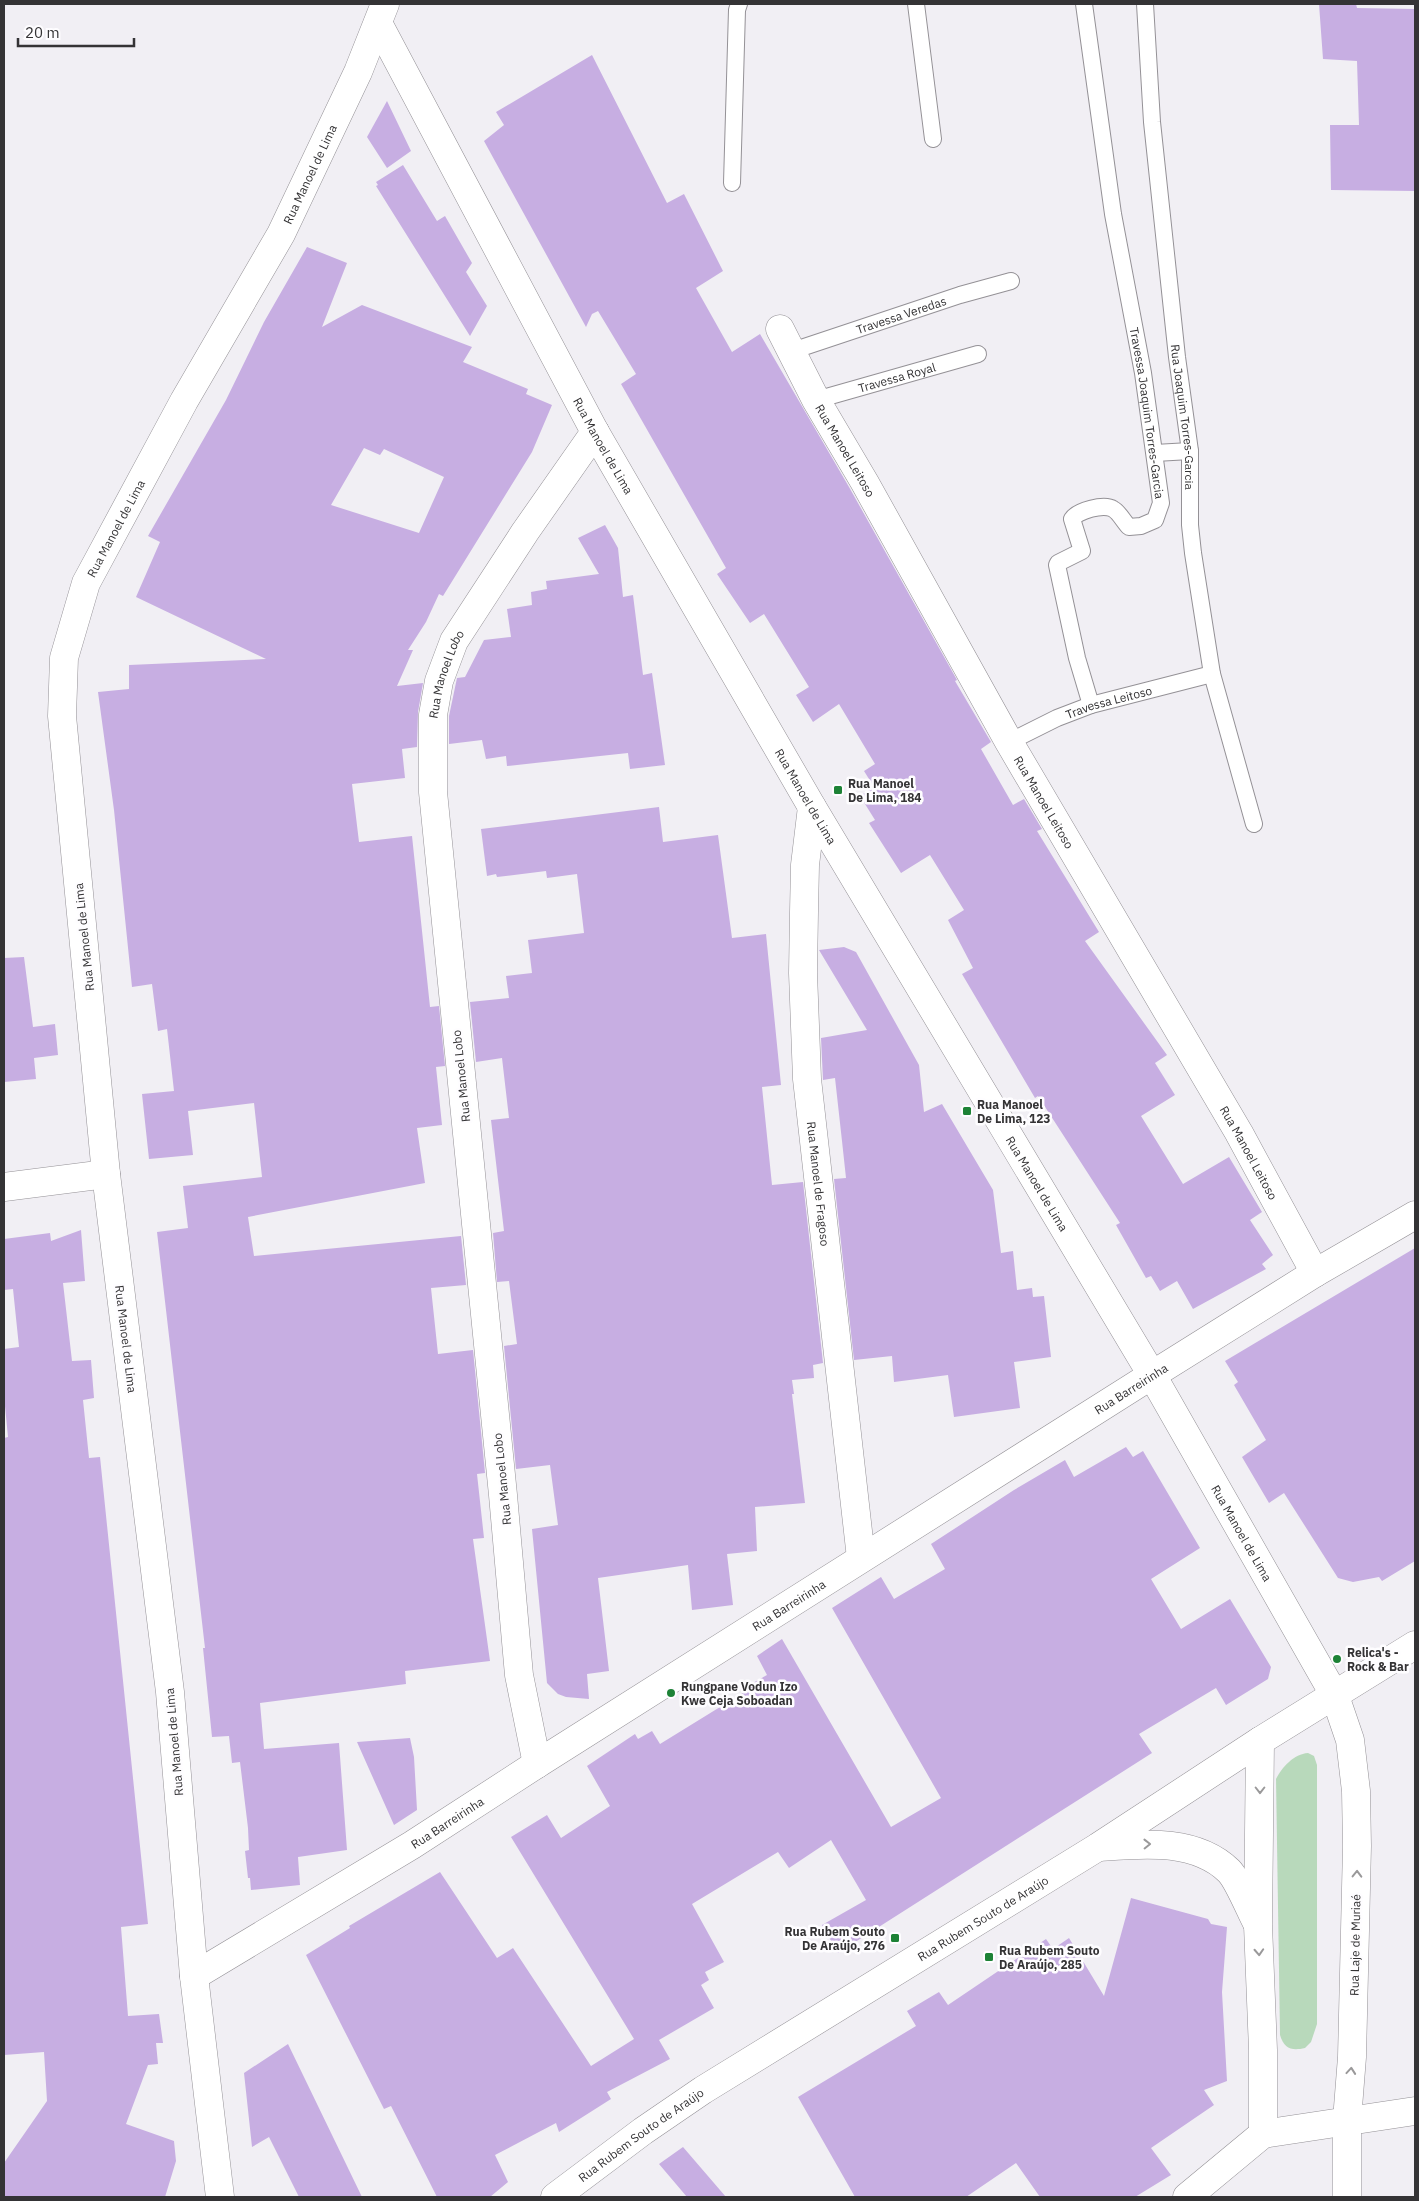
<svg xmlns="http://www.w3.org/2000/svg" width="1419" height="2201" font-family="'IBM Plex Sans',sans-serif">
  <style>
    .green { fill: #b8d9bb }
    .building { fill: #c7aee2; fill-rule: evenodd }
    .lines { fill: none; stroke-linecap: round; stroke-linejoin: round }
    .service-casing { stroke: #949196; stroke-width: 18 }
    .minor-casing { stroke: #949196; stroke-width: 29 }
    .service { stroke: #fff; stroke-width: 16 }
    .minor { stroke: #fff; stroke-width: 28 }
    .oneway { stroke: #9a999a }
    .poi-dot { fill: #1d8236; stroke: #fefdff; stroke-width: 2 }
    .labels { text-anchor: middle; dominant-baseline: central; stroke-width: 5; stroke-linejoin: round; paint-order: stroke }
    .street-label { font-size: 12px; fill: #343335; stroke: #fefdff }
    .poi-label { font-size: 12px; font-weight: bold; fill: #343335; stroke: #fefdff; text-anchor: start }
  </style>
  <rect width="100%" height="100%" fill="#f1eff4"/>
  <path class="green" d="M1308 1753 1314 1756 1317 1765V2024L1311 2042 1305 2048C1292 2051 1284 2049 1280 2035L1276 1779C1282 1767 1294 1754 1308 1753Z"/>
  <path class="building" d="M1319 4H1356L1357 8 1415 9V191L1331 190 1330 125H1359L1357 61 1323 59Z
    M592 55 667 203 684 194 723 271 696 288 732 352 760 334 849 487 957 680 955 681 991 742 981 749 1013 805 1024 799 1042 829 1037 831 1099 932 1085 941 1167 1055 1155 1063 1175 1095 1141 1116 1183 1184 1229 1157 1262 1212 1250 1220 1273 1255 1262 1264 1266 1269 1193 1309 1177 1281 1160 1291 1151 1276 1146 1278 1116 1225 1120 1223 1038 1096 1035 1098 962 974 973 968 948 920 964 910 930 855 901 873 869 823 875 820 860 796 874 787 864 771 875 764 839 704 813 722 796 695 809 687 764 614 750 623 717 574 726 568 621 384 636 374 598 311 592 314 586 327 484 141 504 125 496 112Z
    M387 101 411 151 387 168 367 137Z
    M403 165 437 221 445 216 472 263 466 272 487 306 470 336 376 186 378 185 376 182Z
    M307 247 347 263 322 327 362 305 472 347 463 362 528 389 526 394 552 405 532 452 443 596 439 594 426 622 408 650H413L397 686 423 683 418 712 417 747 402 749 405 778 352 784 359 842 412 836 430 1007 439 1006 445 1066 436 1067 442 1125 417 1128 425 1183 248 1217 254 1256 461 1236 466 1285 431 1288 438 1354 473 1350 485 1473 477 1474 484 1538 473 1539 490 1661 405 1671 406 1684 260 1703 264 1749 339 1743 347 1850 298 1857 300 1885 251 1890 250 1878H248L245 1851 249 1850 248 1828 240 1762 232 1763 229 1736 212 1737 203 1648H205L157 1232 188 1228 183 1186 262 1177 254 1103 188 1111 193 1155 149 1159 142 1094 174 1091 167 1029 158 1031 152 984 132 987 114 810 98 692 129 689V665L266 659 136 597 160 542 148 536 226 400 264 322ZM364 448 380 455 384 449 444 477 419 533 331 505Z
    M605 525 618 548 623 597 633 595 643 675 652 673 665 765 630 769 628 753 507 766 506 756 486 759 482 740 449 744V716L457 678 465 677 484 640 511 637 507 609 532 605 531 592 547 589 546 581 599 574 578 538Z
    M659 807 663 842 718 835 732 938 766 934 781 1085 762 1087 772 1185 803 1182 823 1363 813 1365 814 1378 792 1380 794 1394H792L805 1503 755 1507 757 1551 727 1554 733 1605 692 1610 688 1565 598 1578 609 1671 587 1674 589 1699 566 1697 558 1694 547 1683 532 1529 558 1525 550 1465 516 1469 504 1346 517 1344 509 1281 497 1282 493 1233 504 1231 491 1120 509 1118 502 1058 476 1062 470 1002 509 998 506 976 532 973 528 940 584 933 577 874 547 878 546 871 497 877 496 874 487 876 481 829Z
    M844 947 856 952 919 1065 924 1112 942 1104 993 1190 1001 1253 1013 1251 1017 1290 1032 1288 1033 1297 1044 1296 1051 1357 1014 1362 1020 1408 954 1417 948 1375 894 1382 892 1356 854 1360 834 1179 846 1178 842 1141 835 1078 823 1080 821 1038 867 1030 819 950Z
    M24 957 33 1027 55 1024 58 1055 34 1058 36 1079 4 1082V958Z
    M81 1230 85 1281 63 1283 72 1361 91 1360 94 1398 83 1400 89 1458 100 1457 148 1924 121 1927 128 2016 159 2014 163 2043H156L158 2064 148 2065 126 2124 174 2141 176 2161 165 2197H4V2163L47 2101 44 2052 4 2055V1438L8 1437 4 1396V1349L19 1347 13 1289 4 1290V1239L50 1233 51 1241Z
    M1415 1248V1561L1382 1581 1379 1577 1353 1582 1338 1578 1284 1493 1269 1503 1242 1457 1266 1440 1234 1385 1238 1382 1225 1361Z
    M1126 1447 1133 1457 1143 1451 1200 1548 1151 1579 1181 1629 1230 1599 1271 1667 1268 1679 1226 1705 1216 1688 1139 1734 1152 1753 838 1953 822 1925 866 1900 831 1840 789 1868 778 1852 692 1904 724 1962 705 1972 709 1980 701 1985 714 2008 659 2040 670 2059 607 2092 611 2099 559 2132 556 2123 495 2155 508 2182 490 2197H437L391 2106 384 2109 306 1955 350 1928 349 1926 440 1872 497 1958 513 1948 591 2066 634 2039 511 1837 547 1815 561 1838 610 1806 587 1766 635 1734 638 1739 652 1731 660 1744 746 1691 744 1688 767 1675 757 1656 782 1639 891 1827 941 1798 832 1608 881 1577 894 1599 945 1569 931 1544 1014 1490 1065 1460 1074 1477Z
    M410 1738 414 1757 417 1810 394 1825 357 1742Z
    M1131 1898 1208 1919 1211 1924 1227 1927 1222 1992 1227 2081 1204 2090 1214 2105 1151 2148 1171 2175 1135 2197H1040L1016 2163 966 2197H855L798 2097 916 2026 907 2011 939 1992 948 2005 1046 1939 1053 1949 1069 1938 1104 1996Z
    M288 2044 362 2197H299L269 2137 252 2147 244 2073Z
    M683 2147 726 2197H687L659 2164Z"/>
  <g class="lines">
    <g class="service-casing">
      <g id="service">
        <path d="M916 4 933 139"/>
        <path id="s1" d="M1084 4 1113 214 1143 373 1161 503 1155 520 1141 526 1129 527C1124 522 1119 512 1113 509 1104 503 1077 511 1072 519L1082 551 1058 563 1057 565 1077 658 1091 705"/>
        <path id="s2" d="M1145 4 1152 122 1177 357 1190 451V525L1193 553 1212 674 1254 824"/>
        <path d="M732 183 737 10 739 4"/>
        <path id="s3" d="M792 351 960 295 1011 281"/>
        <path id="s4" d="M816 400 978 354"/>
        <path d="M1155 453 1190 451"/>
        <path id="s5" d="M1009 742 1057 718 1091 705 1212 674"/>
      </g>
    </g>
    <g class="minor-casing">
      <g id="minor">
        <path id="s6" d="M378 23 595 432 812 807 1152 1375 1335 1696 1350 1740 1356 1791 1357 1846 1352 2057 1347 2120V2197"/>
        <path id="s7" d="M780 329 816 400 865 483 1009 742 1239 1133 1315 1273"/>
        <path id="s8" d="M812 807 805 865 804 912 803 973 807 1079 861 1558"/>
        <path d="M4 1187 106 1174"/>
        <path d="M1260 1741 1258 1925 1263 2050V2134"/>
        <path id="s9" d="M537 1764 519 1675 503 1495 433 792V715L439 681 454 641 525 532 595 432"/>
        <path d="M1099 1847C1142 1844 1195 1838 1229 1871 1238 1880 1250 1910 1257 1923"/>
        <path id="s10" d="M194 1976 412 1845 537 1764 1152 1375 1315 1273 1415 1215"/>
        <path id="s11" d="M220 2197 194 1976 170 1692 106 1174 62 716 64 658 86 583 184 401 281 234 358 72 385 4"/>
        <path id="s12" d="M555 2197 643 2131 703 2090 1098 1847 1260 1741 1415 1645"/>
        <path d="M1187 2197 1263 2134 1415 2111"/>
      </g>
    </g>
    <use href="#service" class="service"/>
    <use href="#minor" class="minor"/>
  </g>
  <defs><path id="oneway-chevron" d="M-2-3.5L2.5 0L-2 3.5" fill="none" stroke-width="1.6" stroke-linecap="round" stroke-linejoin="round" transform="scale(1.25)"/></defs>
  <g class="oneway">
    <use href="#oneway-chevron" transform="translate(1260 1790) rotate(90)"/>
    <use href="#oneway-chevron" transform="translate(1147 1844) rotate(-1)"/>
    <use href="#oneway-chevron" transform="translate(1357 1874) rotate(-89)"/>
    <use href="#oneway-chevron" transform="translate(1259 1952) rotate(87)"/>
    <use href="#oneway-chevron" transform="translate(1351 2071) rotate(-85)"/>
  </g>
  <g class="poi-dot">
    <rect x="833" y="785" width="10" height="10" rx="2.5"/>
    <rect x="962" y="1106" width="10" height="10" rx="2.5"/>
    <circle cx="1337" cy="1659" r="5"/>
    <circle cx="671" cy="1693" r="5"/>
    <rect x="890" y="1933" width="10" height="10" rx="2.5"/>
    <rect x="984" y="1952" width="10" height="10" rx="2.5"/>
  </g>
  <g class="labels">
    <g class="street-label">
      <text stroke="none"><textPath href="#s11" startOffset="2092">Rua Manoel de Lima</textPath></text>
      <text stroke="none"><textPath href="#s3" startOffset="115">Travessa Veredas</textPath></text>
      <text stroke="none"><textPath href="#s4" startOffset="84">Travessa Royal</textPath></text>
      <text stroke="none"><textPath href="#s1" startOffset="414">Travessa Joaquim Torres-Garcia</textPath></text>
      <text stroke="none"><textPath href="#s2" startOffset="415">Rua Joaquim Torres-Garcia</textPath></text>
      <text stroke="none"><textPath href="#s6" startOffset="479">Rua Manoel de Lima</textPath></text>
      <text stroke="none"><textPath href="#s7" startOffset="138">Rua Manoel Leitoso</textPath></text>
      <text stroke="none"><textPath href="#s11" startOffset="1688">Rua Manoel de Lima</textPath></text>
      <text stroke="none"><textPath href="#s9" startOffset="1098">Rua Manoel Lobo</textPath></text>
      <text stroke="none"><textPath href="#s5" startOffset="108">Travessa Leitoso</textPath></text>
      <text stroke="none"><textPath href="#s6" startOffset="884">Rua Manoel de Lima</textPath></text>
      <text stroke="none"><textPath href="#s7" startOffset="542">Rua Manoel Leitoso</textPath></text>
      <text transform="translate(84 937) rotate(-96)">Rua Manoel de Lima</text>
      <text transform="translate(461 1076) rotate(-96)">Rua Manoel Lobo</text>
      <text stroke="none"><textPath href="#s7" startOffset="948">Rua Manoel Leitoso</textPath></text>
      <text stroke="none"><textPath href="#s8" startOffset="378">Rua Manoel de Fragoso</textPath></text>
      <text stroke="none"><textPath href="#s6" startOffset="1335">Rua Manoel de Lima</textPath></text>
      <text transform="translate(126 1339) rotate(83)">Rua Manoel de Lima</text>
      <text stroke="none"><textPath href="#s10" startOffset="1106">Rua Barreirinha</textPath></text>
      <text transform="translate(502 1479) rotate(-96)">Rua Manoel Lobo</text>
      <text stroke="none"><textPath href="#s6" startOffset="1740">Rua Manoel de Lima</textPath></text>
      <text stroke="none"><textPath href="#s10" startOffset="701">Rua Barreirinha</textPath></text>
      <text transform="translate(174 1742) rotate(-95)">Rua Manoel de Lima</text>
      <text stroke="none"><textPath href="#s10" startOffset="296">Rua Barreirinha</textPath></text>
      <text stroke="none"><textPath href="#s12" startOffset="511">Rua Rubem Souto de Araújo</textPath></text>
      <text transform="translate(1355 1945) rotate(-89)">Rua Laje de Muriaé</text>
      <text stroke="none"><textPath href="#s12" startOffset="106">Rua Rubem Souto de Araújo</textPath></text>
    </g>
    <g class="poi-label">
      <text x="848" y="783">Rua Manoel<tspan x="848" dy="14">De Lima, 184</tspan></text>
      <text x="977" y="1104">Rua Manoel<tspan x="977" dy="14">De Lima, 123</tspan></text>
      <text x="1347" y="1652">Relica's -<tspan x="1347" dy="14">Rock &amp; Bar</tspan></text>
      <text x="681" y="1686">Rungpane Vodun Izo<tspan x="681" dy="14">Kwe Ceja Soboadan</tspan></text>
      <text x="885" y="1931" text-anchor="end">Rua Rubem Souto<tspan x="885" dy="14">De Araújo, 276</tspan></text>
      <text x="999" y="1950">Rua Rubem Souto<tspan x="999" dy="14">De Araújo, 285</tspan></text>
    </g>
  </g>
  <rect width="1419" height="2201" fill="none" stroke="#343335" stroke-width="10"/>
  <path d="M18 38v8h116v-8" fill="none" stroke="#343335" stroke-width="2.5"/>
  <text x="25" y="38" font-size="15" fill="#343335" stroke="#fefdff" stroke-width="4" paint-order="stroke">20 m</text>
</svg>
